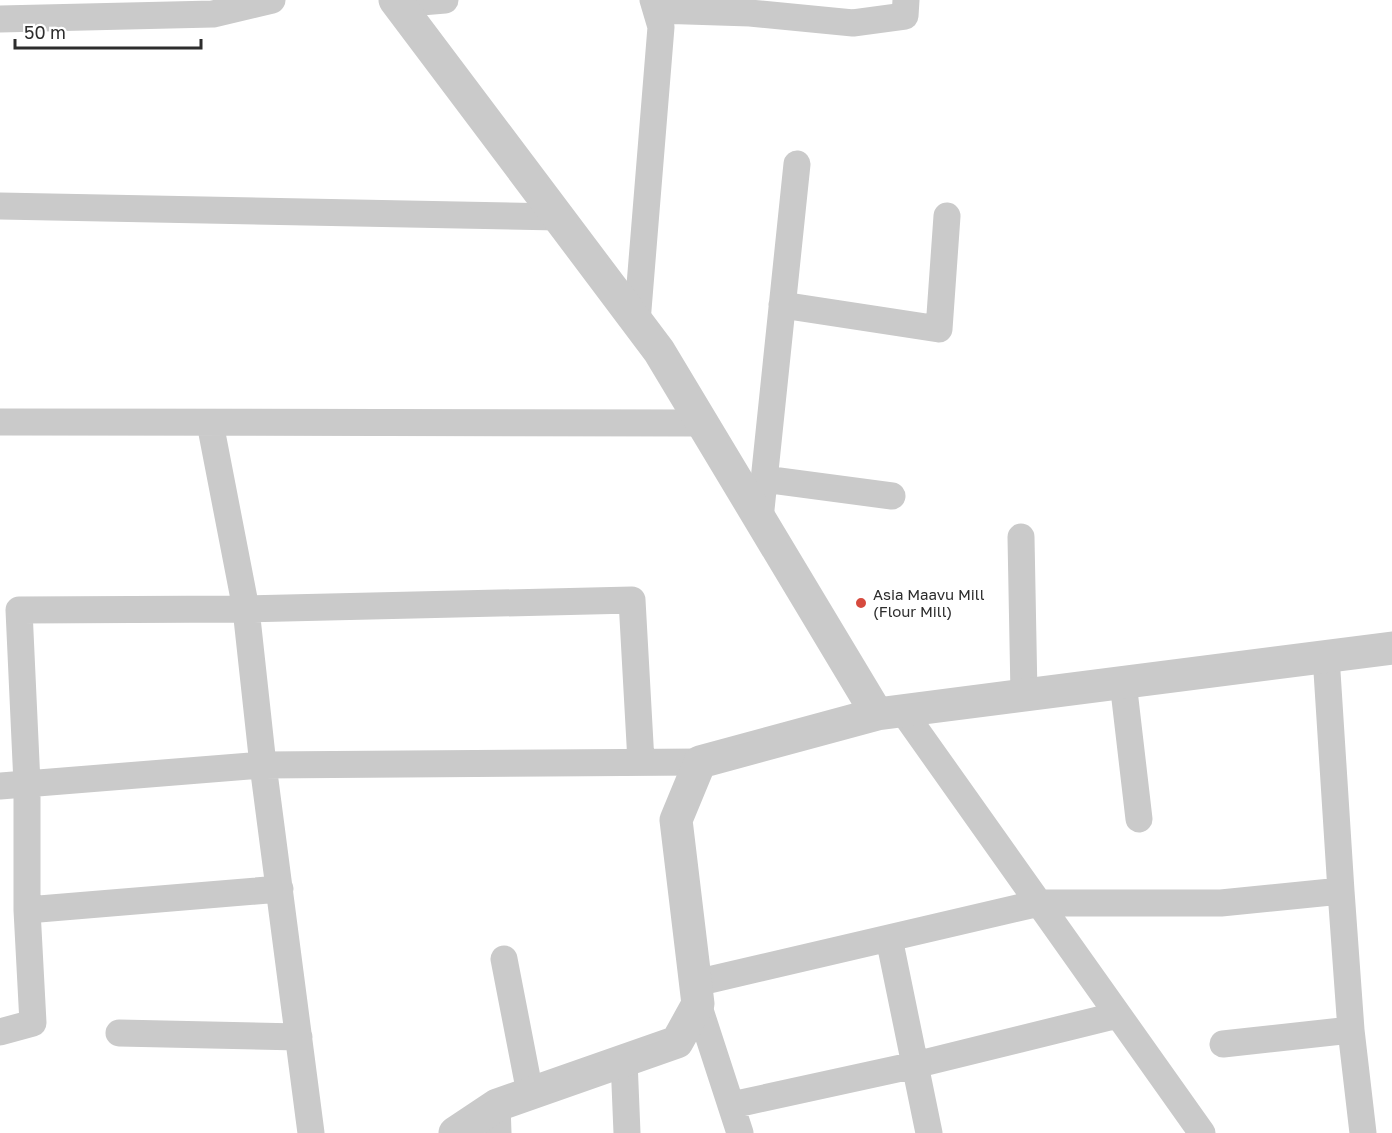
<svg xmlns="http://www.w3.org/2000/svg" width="1392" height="1133" font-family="'Golos Text',sans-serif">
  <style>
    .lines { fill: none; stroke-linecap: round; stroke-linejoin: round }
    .minor { stroke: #cacaca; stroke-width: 27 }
    .tertiary { stroke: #cacaca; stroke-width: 33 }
    .poi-dot { fill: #d64a3e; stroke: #fff; stroke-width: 2 }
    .labels { text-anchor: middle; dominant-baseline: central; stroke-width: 6; stroke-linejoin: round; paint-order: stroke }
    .poi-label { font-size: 15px; fill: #2d2d2d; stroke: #fff; text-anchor: start }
  </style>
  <rect width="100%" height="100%" fill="#fff"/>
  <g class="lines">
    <path class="minor" d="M397 4 445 0
      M656 10 750 13 853 23 905 16 906 0
      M0 19 213 14 272 0
      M0 206 558 217
      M782 305 939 329 947 216
      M637 322 661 27 653 0
      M0 422 702 423
      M210 423 246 609 19 610 27 784V910L280 889
      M764 479 892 496
      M760 519 797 164
      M1021 537 1024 695
      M1326 656 1341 891
      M1123 682 1139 819
      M902 710 1202 1133
      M0 786 263 765 246 609 632 600 641 762
      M889 938 929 1133
      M504 959 530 1093
      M696 983 1039 903H1221L1341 891 1351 1030
      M698 1004 740 1133
      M0 1032 33 1023 27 910
      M119 1033 299 1037
      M1223 1044 1351 1030 1363 1133
      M624 1060 627 1133
      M497 1105 498 1133
      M732 1105 915 1065 1118 1015
      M311 1133 263 765 700 762"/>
    <path class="tertiary" d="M395 0 659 351 877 714
      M455 1133 497 1105 677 1042 698 1004 676 820 700 762 877 714 1392 648"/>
  </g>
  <circle class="poi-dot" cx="861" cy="603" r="6"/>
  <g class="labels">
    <g class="poi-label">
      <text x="873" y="594">Asia Maavu Mill<tspan x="873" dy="17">(Flour Mill)</tspan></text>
    </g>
  </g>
  <path d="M15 39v9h186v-9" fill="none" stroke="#2d2d2d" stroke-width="3"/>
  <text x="24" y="39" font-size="18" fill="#2d2d2d" stroke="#ffffff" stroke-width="4.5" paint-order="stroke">50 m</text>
</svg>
